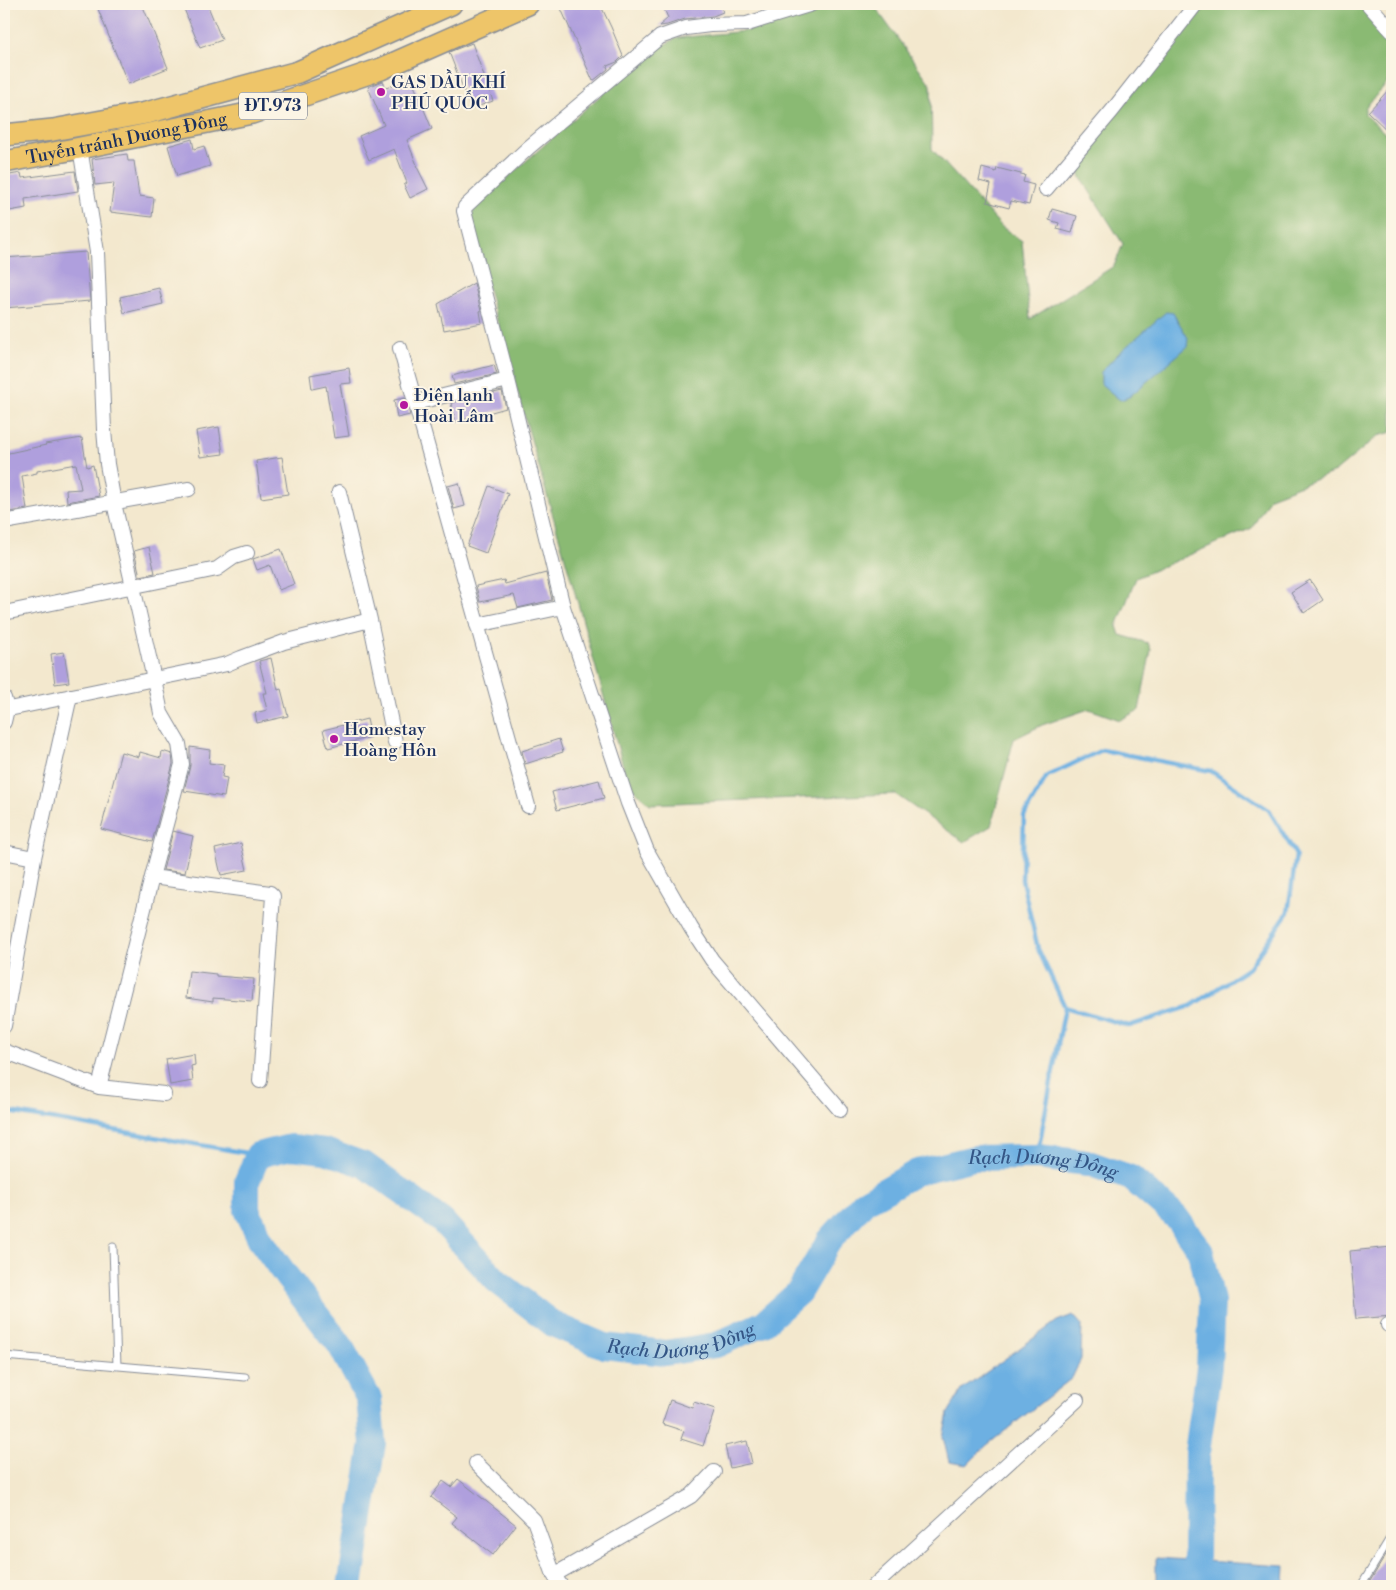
<svg xmlns="http://www.w3.org/2000/svg" width="1396" height="1590" font-family="'Libre Bodoni',serif">
  <style>
    .forest { fill: #8aba73; stroke: #527468 }
    .water { fill: #6db0e2; stroke: #4470a0 }
    .lines { fill: none; stroke-linecap: round; stroke-linejoin: round }
    .stream { stroke: #6db0e2; stroke-width: 4.5 }
    .river { stroke: #6db0e2; stroke-width: 26 }
    .building { fill: #af9fdd }
    .service-casing { stroke: #878c96; stroke-width: 9 }
    .minor-casing { stroke: #878c96; stroke-width: 16 }
    .primary-casing { stroke: #878c96; stroke-width: 24 }
    .service { stroke: #fff; stroke-width: 7 }
    .minor { stroke: #fff; stroke-width: 14 }
    .primary { stroke: #eec569; stroke-width: 21 }
    .poi-dot { fill: #b5179e; stroke: #fcf5e5; stroke-width: 2 }
    .labels { text-anchor: middle; dominant-baseline: central; stroke-width: 4; stroke-linejoin: round; paint-order: stroke }
    .shield { fill: #fcf5e5; stroke: #5e6a86; stroke-width: 1 }
    .shield-label { font-size: 16px; font-weight: bold; fill: #1b2f5e }
    .poi-label { font-size: 18px; fill: #1b2f5e; stroke: #fcf5e5; text-anchor: start }
    .street-label { font-size: 18px; fill: #1b2f5e; stroke: #fcf5e5 }
    .water-label { font-size: 19px; font-style: italic; fill: #345686; stroke: #fcf5e5 }
  </style>
  <rect width="100%" height="100%" fill="#fcf5e5"/>
  <filter id="ink" filterUnits="userSpaceOnUse"><feTurbulence type="fractalNoise" baseFrequency=".02" numOctaves="2"/><feDisplacementMap in="SourceGraphic" scale="10" xChannelSelector="R" yChannelSelector="G"/><feConvolveMatrix kernelMatrix="1 2 1 2 8 2 1 2 1" color-interpolation-filters="sRGB"/></filter>
  <filter id="wash" filterUnits="userSpaceOnUse"><feTurbulence type="fractalNoise" baseFrequency=".0096" numOctaves="4" result="noise"/><feDisplacementMap in="SourceGraphic" scale="20" xChannelSelector="R" yChannelSelector="G"/><feGaussianBlur stdDeviation="1.12" result="paint"/><feColorMatrix in="noise" values="0 0 0 0 0 0 0 0 0 0 0 0 0 0 0 0 0 1.4 0 .05"/><feComposite in="paint" operator="in"/></filter>
  <g filter="url(#wash)">
    <rect width="100%" height="100%" fill="#f3e8ce"/>
    <path class="forest" d="M831 4H873L931 85 932 149 1002 227 1022 241 1030 319 1114 266 1123 244 1081 178 1078 164 1199 4H1360L1392 39V77L1365 108V114L1392 140V432L1378 436 1335 472 1270 497 1252 528 1136 578 1117 626 1120 635 1148 643 1151 650 1139 710 1120 720 1089 709 1042 725 1014 739 991 826 964 842 895 794 650 804 628 784 579 607 472 233 471 216 476 205 650 52 677 38 746 31 782 22Z"/>
    <path class="water" d="M1166 312 1173 313 1188 338 1187 347 1129 397 1120 400 1101 384V372L1118 354Z
      M1073 1315 1082 1325 1081 1359 1072 1378 987 1445 967 1465 949 1462 943 1437 948 1413 962 1390 1057 1321Z
      M1156 1558 1285 1566 1284 1586H1156Z"/>
    <g class="lines">
      <path class="stream" d="M4 1111 258 1155
        M1037 1157 1065 1007 1038 949 1022 880 1024 816 1047 776 1102 750 1211 771 1269 810 1296 855 1288 912 1249 968 1191 1006 1129 1026 1065 1007"/>
      <path class="river" id="s1" d="M350 1586 373 1443 369 1399 340 1345 287 1277 261 1241 247 1210V1181L258 1155 291 1147 325 1151 365 1165 442 1221 497 1281 553 1324 604 1346 665 1353 716 1345 764 1323 799 1292 829 1241 864 1202 917 1172 974 1158 1037 1157 1088 1163 1131 1178 1176 1217 1201 1252 1212 1301 1209 1367 1197 1453 1196 1560 1197 1586"/>
    </g>
    <g id="blocks">
      <path class="building" d="M96 4H142L168 68 128 84Z
        M182 4H207L222 40 200 48Z
        M559 4H600L611 27 623 56 617 62 607 66 608 69 593 81Z
        M662 4H720L723 12 713 16 685 19 667 25 659 26 668 18Z
        M472 43 493 101 471 109 449 52Z
        M411 78 432 129 407 140 417 165H416L428 189 410 198 404 185 407 183 394 149 369 160 359 136 384 125 368 87 383 81 386 88Z
        M1392 86V135L1368 112Z
        M192 139 194 149 204 146 210 166 177 176 168 146Z
        M127 154 128 161H134L139 196 154 198 152 217 110 212 114 183 95 185 92 159Z
        M982 168 996 172 997 168 1025 175 1023 182 1034 185 1029 205 1011 201 1009 208 987 202 991 184 979 181Z
        M75 171 78 191 25 199 26 208 4 212V176L21 173 22 178Z
        M1052 209 1077 216 1072 233 1057 229 1059 223 1049 220Z
        M86 252 90 301 4 308V258Z
        M474 283 481 311H480L482 323 444 330 438 304Z
        M159 288 163 304 124 313 120 297Z
        M494 365 497 374 454 384 452 376Z
        M349 368 351 383 340 384 349 436 334 438 326 386 312 389 310 375Z
        M502 391 506 408 456 422 451 403Z
        M405 398 410 415 397 418 394 400Z
        M219 427 223 454 200 457 196 431Z
        M82 438 87 467 93 465 99 496 67 502 66 490 81 489 76 464 37 471V473L22 476 27 509 10 512 5 479H4V454L46 445 45 444Z
        M282 457 288 494 261 498 256 461Z
        M459 483 465 506 454 509 448 486Z
        M489 486 508 494 486 553 467 546Z
        M149 547 155 573 140 576 134 551Z
        M281 549 294 584 279 590 270 565 257 570 253 559Z
        M546 573 552 600 518 608 514 595 480 602 476 586 504 580 505 584Z
        M1310 580 1323 600 1304 613 1291 592Z
        M64 652 69 682 55 684 51 654Z
        M271 658 278 690 281 689 288 716 257 723 255 713 267 710 263 693H267L259 661Z
        M367 719 371 737 328 748 323 730Z
        M559 739 563 752 525 764 522 751Z
        M190 747 210 750 209 763 224 765 222 777 227 778 224 797 184 791 190 766Z
        M162 751 172 754 173 764 152 842 101 829 121 752 139 757 140 752 161 758Z
        M599 780 604 798 557 810 552 792Z
        M173 831 193 836 185 873 163 870Z
        M241 843 247 870 221 875 215 849Z
        M189 971 216 974V976L254 979 252 1001 213 998V1002L186 998Z
        M194 1054 195 1065 191 1066 193 1081 170 1085 166 1059Z
        M1392 1247V1316L1356 1319 1350 1251Z
        M670 1400 692 1408 694 1402 715 1409 703 1446 681 1439 684 1431 662 1424Z
        M747 1441 752 1463 730 1468 725 1446Z
        M458 1479 516 1525 493 1555 452 1523 457 1517 431 1497 443 1481 451 1487Z
        M1392 1545V1586H1367Z"/>
    </g>
  </g>
  <g filter="url(#ink)">
    <use href="#blocks" fill-opacity="0" stroke="#878c96" stroke-width="1"/>
    <g class="lines">
      <g class="service-casing">
        <path id="service" d="M113 1247 117 1366
          M4 1356 245 1377
          M1361 1586 1392 1535"/>
      </g>
      <g class="minor-casing">
        <path id="minor" d="M812 4 747 24 710 25 686 28 660 37 528 148 465 207 464 211 508 380 563 607 628 803 647 851 691 928 712 960 840 1110
          M1368 4 1392 31
          M1046 189 1112 111 1196 4
          M400 348 528 806
          M415 403 508 380
          M4 522 189 489
          M4 613 217 569 234 557 247 553
          M370 620 395 742
          M477 625 563 607
          M4 698 7 709 4 722
          M4 710 227 664 241 658 284 642 370 620 339 492
          M4 852 34 858
          M152 877 270 893 273 896 260 1081
          M4 1026 34 858 70 696
          M4 1051 99 1087 152 877 182 764 179 744 161 713 154 679 114 503 107 464 104 430 97 252 80 148
          M99 1087 164 1094
          M1388 1325 1392 1326
          M476 1463 534 1520 554 1575 561 1586
          M554 1575 691 1496 714 1472
          M874 1586 1077 1400"/>
      </g>
      <g class="primary-casing">
        <g id="primary">
          <path d="M4 135 53 130 146 113 298 72 451 4"/>
          <path id="s2" d="M4 162 80 148 252 113 381 69 528 4"/>
        </g>
      </g>
      <use href="#service" class="service"/>
      <use href="#minor" class="minor"/>
      <use href="#primary" class="primary"/>
    </g>
  </g>
  <g class="poi-dot">
    <circle cx="381" cy="92" r="5"/>
    <circle cx="404" cy="405" r="5"/>
    <circle cx="334" cy="739" r="5"/>
  </g>
  <g class="labels">
    <rect class="shield" x="239" y="92.5" width="68" height="27" rx="4"/>
    <g class="shield-label">
      <text x="273" y="106">ĐT.973</text>
    </g>
    <g class="poi-label">
      <text x="391" y="82">GAS DẦU KHÍ<tspan x="391" dy="21">PHÚ QUỐC</tspan></text>
      <text x="414" y="395">Điện lạnh<tspan x="414" dy="21">Hoài Lâm</tspan></text>
      <text x="344" y="729">Homestay<tspan x="344" dy="21">Hoàng Hôn</tspan></text>
    </g>
    <g class="street-label">
      <text stroke="none"><textPath href="#s2" startOffset="125">Tuyến tránh Dương Đông</textPath></text>
    </g>
    <g class="water-label">
      <text stroke="none"><textPath href="#s1" startOffset="1399">Rạch Dương Đông</textPath></text>
      <text stroke="none"><textPath href="#s1" startOffset="964">Rạch Dương Đông</textPath></text>
    </g>
  </g>
  <rect width="1396" height="1590" fill="none" stroke="#fcf5e5" stroke-width="20"/>
</svg>
